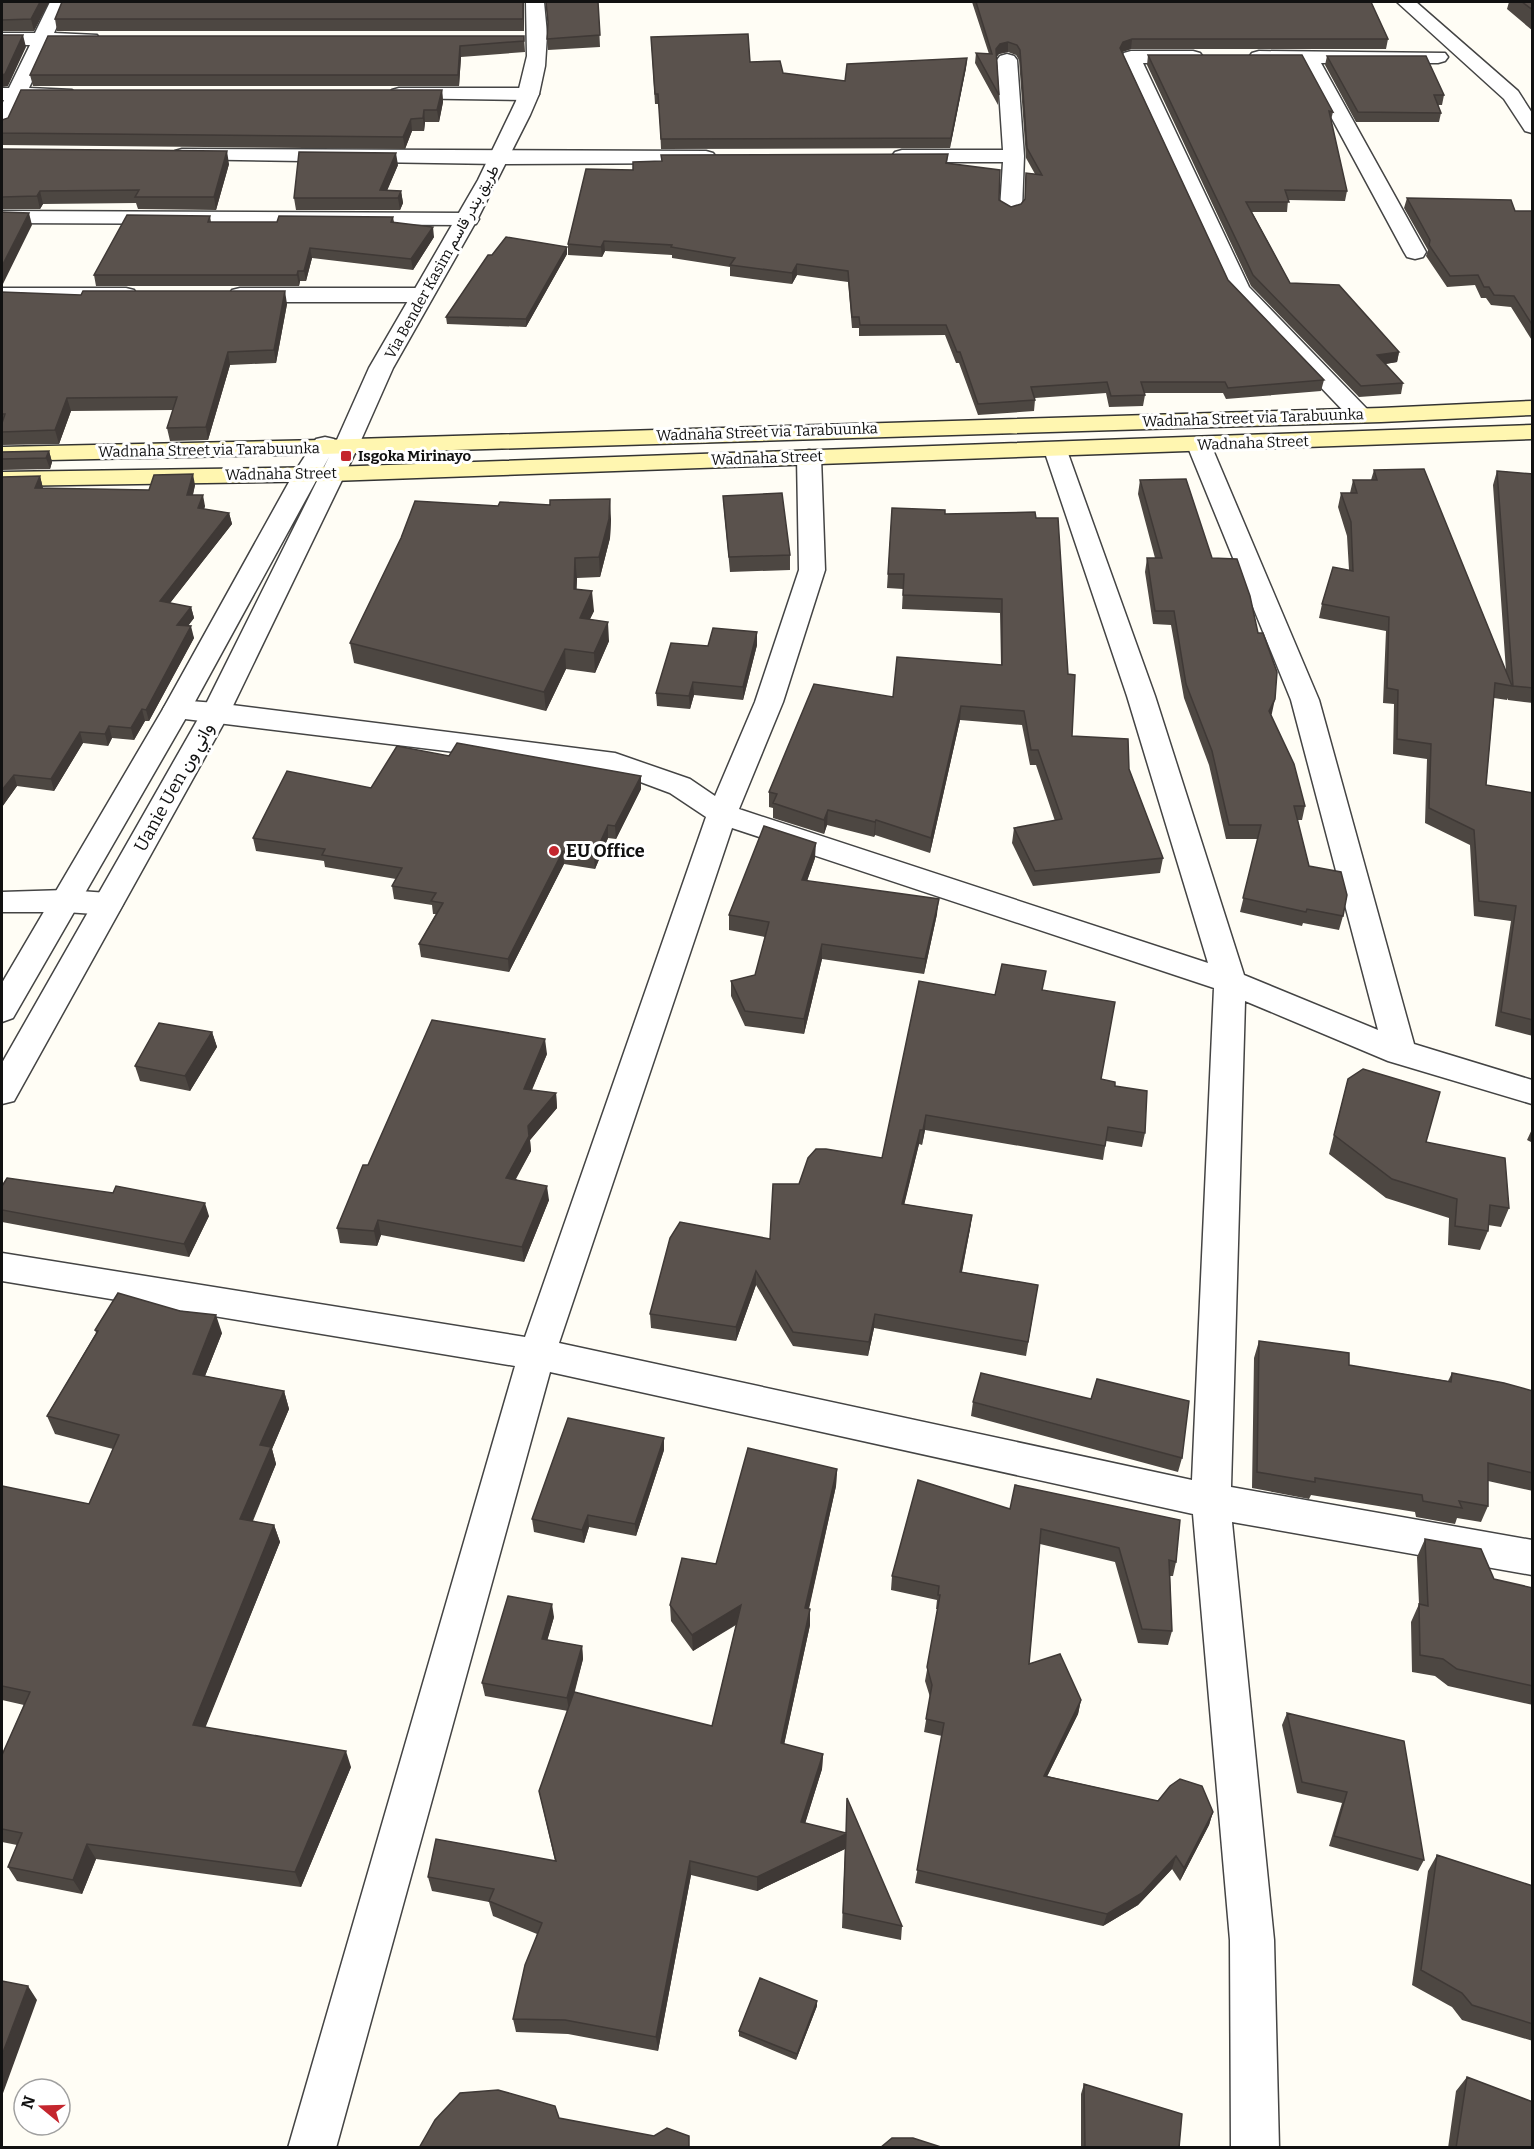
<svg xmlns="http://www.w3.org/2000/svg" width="1534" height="2149" font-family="Bitter,Vazirmatn,serif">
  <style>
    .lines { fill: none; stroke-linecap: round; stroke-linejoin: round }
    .minor-casing { stroke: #444; stroke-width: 3 }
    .tertiary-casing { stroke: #444; stroke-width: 3 }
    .secondary-casing { stroke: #333; stroke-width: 3 }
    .minor { fill: #fff; fill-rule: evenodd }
    .tertiary { fill: #fff; fill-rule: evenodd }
    .secondary { fill: #fff6b0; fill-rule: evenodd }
    .wall { fill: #4d4742 }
    .shaded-wall { fill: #3f3936 }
    .building { fill: #5a524d; stroke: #3f3936; stroke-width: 1.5 }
    .poi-dot { fill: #c4262e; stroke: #fff; stroke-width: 2 }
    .labels { text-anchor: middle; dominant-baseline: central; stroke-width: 6; stroke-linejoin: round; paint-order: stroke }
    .far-street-label { font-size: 15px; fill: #111; stroke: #fff }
    .far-poi-label { font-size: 15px; font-weight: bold; fill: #111; stroke: #fff; text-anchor: start }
    .street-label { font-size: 18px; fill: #111; stroke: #fff }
    .poi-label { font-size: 18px; font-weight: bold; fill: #111; stroke: #fff; text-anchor: start }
  </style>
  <rect width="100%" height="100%" fill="#fffdf5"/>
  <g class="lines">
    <g class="minor-casing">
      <path id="minor" d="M50 2H68L54 33 97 35 99 39 97 43 90 45H49L29 88 72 90 75 94 72 98 23 100 9 129 2 131V105L4 100H2V88H9L30 45H2V33H35Z
        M1397 2H1416L1518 91 1532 113V133L1525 131 1504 99Z
        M1131 51H1193L1200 53 1203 57 1200 61 1193 63H1143L1249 287 1368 410 1372 415 1368 420 1360 422 1352 420 1228 290 1121 57 1124 53Z
        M1259 51 1445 53 1448 57 1445 61 1438 63H1321L1426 252 1423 257 1415 259 1407 257 1404 252 1302 63 1252 61 1249 57 1252 53Z
        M1007 54 1014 56 1017 60 1024 156 1022 209 1018 213 1011 215 1004 213 1000 209 1003 162H902L895 160 892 156 895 152 902 150H1003L997 60 1000 56Z
        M399 88H529L536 90 539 94 536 98 529 100 392 98 389 94 392 90Z
        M182 149 706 151 713 153 716 157 713 161 706 163 500 164 175 159 172 155 175 151Z
        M2 211 468 213 476 214 479 219 476 224 468 225 2 223Z
        M2 288H126L134 290 137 295 134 300 126 302H2Z
        M240 288H420L428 290 431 295 428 300 420 302H240L232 300 229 295 232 290Z
        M1199 438 1208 440 1211 445 1319 700 1414 1044 1532 1080V1104L1388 1061 1245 1001 1231 1487 1532 1540V1575L1232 1522 1274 1940 1279 2148H1231L1230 1940 1193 1514 550 1372 336 2148H288L515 1366 2 1281V1253L525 1337 706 817 670 793 611 771 177 718 167 715 163 709 167 703 177 700 216 703 615 753 690 779 715 796 755 702 799 570 797 457 800 452 809 450 818 452 821 457 825 570 783 702 739 809 1208 963 1127 696 1044 450 1047 445 1056 443 1065 445 1155 696 1244 975 1378 1030 1291 700 1187 445 1190 440ZM732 828 1214 988 1192 1480 559 1343Z
        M66 890 108 893 119 897 123 904 119 911 108 915 66 912H2V892Z"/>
    </g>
    <g class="tertiary-casing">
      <path id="tertiary" d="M526 2H544L547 34 545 66 539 94 530 115 478 218 393 368 358 447 230 712 14 1101 2 1104V1063L202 712 329 457 191 709 13 1018 2 1022V983L163 709 294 473 316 439 325 437 334 439 336 442 369 368 478 180 516 101 527 56Z"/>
    </g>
    <g class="secondary-casing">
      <path id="secondary" d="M1532 401V415L1381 422 322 454 2 461V447L322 440 1381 408Z
        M1532 425V439L331 481 2 486V472L331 467Z"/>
    </g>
    <use href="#minor" class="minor"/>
    <use href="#tertiary" class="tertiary"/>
    <use href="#secondary" class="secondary"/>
  </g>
  <path class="wall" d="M2 2H49L34 31H2Z
    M62 2H524V31H57L55 19Z
    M546 2H598L600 47 548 50 547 39 548 24Z
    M972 2H1371L1388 39 1386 49H1131L1122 52 1228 280 1324 380 1321 391 1226 399 1223 393H1144L1145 395 1143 406 1109 407 1106 393 1035 398V400L1034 411 978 415 959 363H956L945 335 859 336V328H852L848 282 797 275 792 284 730 276V267L672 258V255L605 251 602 257 568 255V244L633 170 948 154 947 163 999 200 1011 207 1021 204 1025 199 1026 173 1035 174 1026 158 1019 60 1016 55 1008 52 999 54 996 57 999 95 998 105 975 63 976 53 989 54Z
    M1509 2H1533V31L1507 9Z
    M524 36 525 52 461 57 459 86H33L30 75Z
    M651 37 750 62 783 73 845 81 967 58 966 68 950 148 661 149 659 104H655Z
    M1148 55 1333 112 1331 120 1347 191 1345 201 1288 200 1287 212H1252L1290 283 1399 352 1397 362 1385 364 1403 383 1401 394 1359 397 1251 286 1147 65Z
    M1327 56 1444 95 1442 105H1438L1441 113 1439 122H1356L1325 65Z
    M442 90 443 102 439 122H425L424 131H412L405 149 2 145V120Z
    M2 149 229 164 216 210 138 209 136 203 43 204 40 209H2Z
    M398 165 387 190 401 191 403 203 400 210H296L294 198Z
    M1407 198 1515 211H1533V342L1511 307 1491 305 1486 298H1481L1475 285 1447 287 1426 256 1428 250 1404 208Z
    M210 216 211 222H277L393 217 394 222 434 237 413 270 312 258 306 281H300L299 286H96L94 275Z
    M567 254 526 327 447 324 446 317 492 255Z
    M2 292 287 304 276 363 230 365 208 440 170 441 167 428 173 410 71 411 59 444 2 445Z
    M49 451 52 462 50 469 2 470V452Z
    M1374 470 1506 671 1493 485 1497 471 1533 474V703L1508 700V698L1507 700 1494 698 1486 785 1533 793V1036L1495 1026 1511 921 1474 916 1470 845 1425 823 1427 759 1393 754 1394 704 1383 703 1386 631 1319 618 1322 604 1349 570 1347 536 1338 507 1341 493H1350L1353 480H1371Z
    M40 476 43 489 149 490 195 485 193 495 205 506 204 509 229 513 232 524 170 603 191 607 194 618 188 626 194 638 149 721H145L134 740 112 738 108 746 83 743 54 791 17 786 2 807Z
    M1140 480 1212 558 1272 713 1271 715 1305 806 1302 820H1297L1309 866 1343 916 1339 930 1303 923 1302 926 1240 912 1258 839H1226L1209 765 1184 698 1171 625 1153 624 1145 572 1147 558H1155L1138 494Z
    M723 496 790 555V570L730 572 724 510Z
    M550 505 611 519 610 538 600 577 577 578 576 590 594 611 590 619 609 641 595 673 566 669 546 711 354 663 350 643 498 506Z
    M892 508 945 514 1035 512 1072 736 1129 769 1163 858 1160 873 1033 886 1012 843 1014 828 1055 821 1036 765H1030L1022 725 960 720 930 853 875 835 874 837 827 825 824 834 773 818V808L769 807V792L893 697 1001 665 1000 613 902 609 903 589 887 588Z
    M757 645 743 700 694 695 690 709 657 706 656 693 708 646Z
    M371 788 641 789 616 839 608 838 595 869 564 864 509 972 421 957 419 944 436 914H433L432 905 394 899 392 886 396 879 325 867 324 861 256 851 253 838Z
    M815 858 807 881 937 914 924 974 822 959 804 1034 745 1026 731 996V981L755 975 765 937 729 930V915Z
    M1043 990 1101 1079 1115 1086 1145 1133 1142 1147 1106 1141 1103 1160 925 1130 922 1145 919 1144 904 1204 972 1215 970 1229 962 1272 1038 1285 1026 1356 874 1328 868 1356 793 1346 756 1285 736 1341 651 1328 650 1314 770 1239 799 1184 882 1158 995 995Z
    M212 1032 217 1047 190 1091 140 1081 135 1066Z
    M547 1054 532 1090 556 1093 557 1108 530 1140 531 1151 516 1179 549 1200 524 1262 381 1235 377 1246 340 1243 337 1228 368 1165Z
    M1348 1079 1509 1208 1501 1227 1488 1225V1231L1480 1250 1448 1245 1449 1218 1386 1198 1329 1154Z
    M1533 1127V1143L1527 1140Z
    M2 1186 209 1216 189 1257 2 1222Z
    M95 1330 222 1333 205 1376 284 1391 289 1409 272 1449 276 1464 253 1521 274 1525 280 1542 205 1727 351 1767 301 1887 96 1859 82 1894 17 1881 8 1867 17 1845 2 1842V1755L24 1705 2 1700V1486L89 1504 113 1449 55 1434 47 1416 96 1333Z
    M1259 1341 1349 1365 1448 1381 1452 1373 1533 1391V1491L1488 1481V1506L1481 1522 1457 1518 1455 1524 1416 1517 1415 1512 1311 1495 1309 1499 1252 1488 1254 1358Z
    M973 1402 1182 1458 1178 1472 971 1416Z
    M664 1450 636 1536 589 1527 584 1543 534 1532 532 1519Z
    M837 1469 836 1486 809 1609H810V1625L784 1744 823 1754 822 1769 805 1823 845 1833 902 1926 901 1940 842 1928 845 1849 757 1891 691 1875 658 2051 568 2034 516 2032 513 2019 537 1934 493 1916 489 1902 432 1891 428 1877 555 1861 539 1791 568 1711 485 1696 482 1683 554 1617 547 1640 582 1646 583 1659 574 1695 712 1726 736 1625 693 1651 671 1621 670 1605 716 1564Z
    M918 1480 1176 1562 1173 1576H1170L1172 1631 1168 1645 1138 1643 1115 1562 1040 1544 1029 1664 1081 1700 1078 1714 1047 1776 1158 1801 1213 1812 1209 1825 1180 1881 1172 1869 1138 1905 1103 1926 915 1883 942 1736 924 1732 930 1697 925 1681 938 1609H936L937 1600 891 1590 892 1576Z
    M1425 1539 1494 1579 1533 1588V1705L1448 1686 1435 1676 1412 1672 1411 1622 1419 1604 1417 1557Z
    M1287 1713 1424 1860 1418 1871 1329 1846 1342 1803 1297 1793 1282 1725Z
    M1437 1855 1533 1886V2041L1462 2020 1452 2007 1412 1985 1428 1871Z
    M817 2006 796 2060 739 2036V2031Z
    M1467 2077 1533 2148H1448L1456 2091Z
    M1084 2084 1179 2148H1081V2094Z"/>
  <path class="shaded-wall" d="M40 2H49L34 31 31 19Z
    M523 2H524V31L523 19Z
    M23 35 26 47 8 86 2 87V75Z
    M1132 39 1131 49 1122 52 1120 48 1123 42Z
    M1008 42V52L999 54 995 59 996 49 1000 44Z
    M460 46 461 57 459 86 458 75Z
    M967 58 966 68 950 148 951 138Z
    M442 90 443 102 439 122 437 110Z
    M424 110 425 122 424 131 423 118Z
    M411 119 412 131 405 149 403 137Z
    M227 151 229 164 216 210 214 197Z
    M396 153 398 165 384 198 380 190Z
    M40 191 43 204 40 209 37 196Z
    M401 191 403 203 400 210 398 198Z
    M29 213 32 225 2 286V266Z
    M433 227 434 237 413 270 411 259Z
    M604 241 605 251 602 257 601 247Z
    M567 247V254L526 327V319Z
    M310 248 312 258 306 281 304 271Z
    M797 264V275L792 284V273Z
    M298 271 300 281 299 286 297 275Z
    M285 291 287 304 276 363 274 350Z
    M228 352 230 365 208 440 206 427Z
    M1399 352 1397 362 1374 366 1377 355Z
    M67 398 71 411 59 444 55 430Z
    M49 451 52 462 50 469 46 458Z
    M193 474 195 485 190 506 187 495Z
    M40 476 43 488 38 500 35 488Z
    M203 495 205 506 201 519 198 508Z
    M610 499 611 519 610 538 600 577 599 557Z
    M229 513 232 524 163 612 160 601Z
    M575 558 577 578 576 609 574 589Z
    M592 591 594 611 581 637 580 618Z
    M191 607 194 618 180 636 177 625Z
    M608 622 609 641 595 673 594 653Z
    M191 626 194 638 149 721 146 710Z
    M757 632V645L743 700V687Z
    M565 649 566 669 546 711 544 692Z
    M693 682 694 695 690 709 689 696Z
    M1275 699 1272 713 1266 725 1269 711Z
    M961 706 960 720 930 853 931 838Z
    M142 709 145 721 134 740 131 728Z
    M109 726 112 738 108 746 105 734Z
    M80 732 83 743 54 791 51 779Z
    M14 775 17 786 2 807V790Z
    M641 776V789L616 839 615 826Z
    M828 810 827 825 824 834V820Z
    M876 820 875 835 874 837 875 822Z
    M608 825V838L595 869 594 856Z
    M816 843 815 858 802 895V880Z
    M563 851 564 864 509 972 508 959Z
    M939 899 937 914 924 974 925 959Z
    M822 944V959L804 1034V1019Z
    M212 1032 217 1047 190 1091 185 1076Z
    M545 1039 547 1054 526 1103 524 1089Z
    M556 1093 557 1108 530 1140 531 1151 508 1192 506 1178 528 1126Z
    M926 1115 925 1130 922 1145 923 1130Z
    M920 1130 919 1144 901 1218 902 1204Z
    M547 1186 549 1200 524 1262 522 1247Z
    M205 1203 209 1216 189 1257 184 1244Z
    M972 1215 970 1229 959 1286 960 1272Z
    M378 1220 381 1235 377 1246 374 1231Z
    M756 1271V1285L736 1341V1327Z
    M875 1314 874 1328 868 1356 869 1342Z
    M216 1315 222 1333 199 1391 193 1374Z
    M284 1391 289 1409 272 1449 276 1464 246 1536 240 1519 260 1445Z
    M664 1438V1450L636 1536 635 1524Z
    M837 1469 836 1486 805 1625V1608Z
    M588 1515 589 1527 584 1543 582 1530Z
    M274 1525 280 1542 200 1741 193 1725Z
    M552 1604 554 1617 544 1652 542 1639Z
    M741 1605V1621L693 1651 692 1635Z
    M810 1609V1625L781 1759V1743Z
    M582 1646 583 1659 569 1711 567 1698Z
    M1081 1700 1078 1714 1041 1789 1044 1776Z
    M346 1751 351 1767 301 1887 295 1872Z
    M823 1754 822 1769 801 1837V1822Z
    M1213 1812 1209 1825 1180 1881 1184 1868Z
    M846 1834 845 1849 757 1891V1877Z
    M87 1844 96 1859 82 1894 73 1880Z
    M1176 1856 1172 1869 1138 1905 1103 1926 1107 1914Z
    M690 1861 691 1875 658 2051 656 2037Z
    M28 1986 37 2000 2 2096V2055Z
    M817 2001V2006L796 2060 797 2054Z"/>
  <path class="building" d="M2 2H40L31 19 2 20Z
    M62 2H523V19H55Z
    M546 2H598L600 35 547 39 548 22Z
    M976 2H1371L1388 39H1132L1123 42 1120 48 1228 280 1324 380 1228 388 1225 382H1141L1145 395 1111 396 1107 382 1031 387 1035 400 978 404 960 352H957L946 325H860L859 317H852L848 271 797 264 792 273 730 265 735 258 671 247 672 245 604 241 601 247 568 244 586 169 633 170V162L662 161 661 155 948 154 946 163 1000 170 999 200 1011 207 1021 204 1025 199 1026 173 1042 175 1027 148 1020 50 1017 45 1008 42 1000 44 996 49 999 95 976 53 992 54Z
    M1522 2H1533V10Z
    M748 34 750 62 780 61 783 73 845 81 847 64 967 58 951 138 661 139 658 94H655L651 37Z
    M2 35H23L5 74 2 75Z
    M48 36H524V41L460 46 458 75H30Z
    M1148 55H1302L1333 112 1329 111 1347 191 1285 190 1289 202H1246L1290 283 1339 285 1399 352 1377 355 1403 383 1361 386 1253 275Z
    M1327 56H1426L1444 95H1434L1441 113 1358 112Z
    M21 90H442L437 110H424L423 118 411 119 403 137 2 133V120L8 118Z
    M2 149 227 151 214 197H135L139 190 40 191 37 196 2 197Z
    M299 152 396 153 380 190 401 191 398 198H294Z
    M1407 198 1511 200 1515 211H1533V326L1514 296 1494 295 1489 287H1484L1478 275 1450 276 1429 245 1430 240Z
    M2 212 29 213 2 266Z
    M127 215 210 216 208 222H277L279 216 393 217 391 222 433 227 411 259 310 248 304 271H298L297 275H94Z
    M506 237 567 247 526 319 446 317 488 255H492Z
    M83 291H285L274 350 228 352 206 427 167 428 177 397 67 398 55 430 2 432V423L5 414H2V292L81 295Z
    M49 451 46 458 2 459V452Z
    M1424 469 1512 686 1495 683 1486 785 1533 793V1020L1501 1012 1516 906 1479 901 1474 830 1429 808 1431 744 1397 739 1398 690 1387 688 1389 617 1322 604 1333 567 1353 571 1351 522 1341 493H1357L1353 480H1377L1374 470Z
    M1497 471 1533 474V688L1513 686Z
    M193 474 187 495H203L198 508 229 513 160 601 191 607 177 625 191 626 146 710 142 709 131 728 109 726 105 734 80 732 51 779 14 775 2 790V477L40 476 35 488 149 490 154 475Z
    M1186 479 1212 558 1237 559 1250 596 1258 633H1263L1277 672 1275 699 1269 711 1294 764 1305 806H1294L1309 866 1341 872 1347 895 1343 916 1307 909 1306 912 1243 898 1261 825H1229L1212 751 1186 684 1174 611H1155L1147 558H1162L1140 480Z
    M782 493 790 555 729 557 723 496Z
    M610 499 609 519 599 557 575 558 574 589 592 591 580 618 608 622 594 653 565 649 544 692 350 643 401 538 415 501 498 506 500 502 550 505V500Z
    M892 508 945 510V514L1035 512 1036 518H1058L1068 674 1075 675 1072 736 1128 739 1129 769 1163 858 1035 871 1014 828 1062 819 1038 750H1031L1024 711 961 706 931 838 876 820 875 822 828 810 824 820 773 803 777 794 769 792 814 684 893 697 897 657 1002 665V599L903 595 904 574H888Z
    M713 628 757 632 743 687 693 682 689 696 656 693 671 643 708 646Z
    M457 743 641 776 615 826 608 825 594 856 563 851 508 959 419 944 443 903 431 901 436 893 392 886 402 868 322 855 325 849 253 838 287 771 371 788 397 746 449 756Z
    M764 826 816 843 802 880 939 899 925 959 822 944 804 1019 745 1011 731 981 755 975 769 922 729 915Z
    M1002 964 1046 971 1042 990 1115 1002 1101 1079 1115 1082V1086L1147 1091 1145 1133 1108 1127 1105 1146 926 1115 923 1130H920L902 1204 972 1215 960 1272 1038 1285 1028 1342 875 1314 869 1342 793 1332 756 1271 736 1327 650 1314 670 1238 680 1222 770 1239 773 1184H799L808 1158 816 1149H826L882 1158 919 981 995 995Z
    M432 1020 545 1039 524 1089 556 1093 528 1126 529 1136 506 1178 547 1186 522 1247 378 1220 374 1231 337 1228 363 1165H368Z
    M159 1023 212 1032 185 1076 135 1066Z
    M1363 1069 1440 1092 1426 1142 1505 1158 1509 1208 1490 1205 1488 1231 1455 1226 1457 1199 1392 1179 1334 1135 1348 1079Z
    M7 1178 113 1193 116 1186 205 1203 184 1244 2 1210V1186Z
    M118 1293 180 1311 216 1315 193 1374 284 1391 260 1445 271 1447 240 1519 274 1525 193 1725 346 1751 295 1872 87 1844 73 1880 8 1867 22 1833 2 1829V1755L30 1692 2 1686V1486L89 1504 119 1435 47 1416 98 1331 95 1330Z
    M1259 1341 1349 1353V1365L1451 1382 1452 1373 1504 1383 1533 1391V1473L1488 1463V1506L1459 1501 1462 1508 1423 1501 1422 1495 1315 1478V1482L1257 1472Z
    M981 1373 1091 1399 1097 1379 1189 1401 1182 1458 973 1402Z
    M568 1418 664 1438 635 1524 588 1515 582 1530 532 1519Z
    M748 1448 837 1469 805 1608 810 1609 781 1743 823 1754 801 1822 846 1833 847 1798 902 1926 843 1913 846 1834 757 1877 690 1861 656 2037 565 2020 513 2019 525 1965 542 1923 489 1901 494 1889 428 1877 436 1839 556 1861 539 1791 574 1692 712 1726 741 1605 692 1635 670 1605 682 1558 716 1564Z
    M918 1480 1010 1509 1015 1485 1180 1520 1176 1562 1169 1560 1172 1631 1142 1629 1119 1548 1041 1529 1029 1664 1060 1654 1081 1700 1044 1776 1158 1801 1170 1786 1180 1779 1202 1786 1213 1812 1184 1868 1176 1856 1142 1893 1107 1914 917 1870 944 1723 926 1719 932 1685 927 1667 940 1595H938L939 1586 892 1576Z
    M1425 1539 1481 1549 1494 1579 1533 1588V1686L1457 1669 1443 1659 1420 1655 1419 1604 1428 1606Z
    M508 1596 552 1604 542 1639 582 1646 567 1698 482 1683Z
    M1287 1713 1404 1741 1424 1860 1334 1836 1347 1792 1302 1782Z
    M1437 1855 1533 1886V2024L1472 2005 1462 1993 1421 1970Z
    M760 1978 817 2001 797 2054 739 2031Z
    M2 1981 28 1986 2 2055Z
    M1467 2077 1533 2102V2148H1456Z
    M1084 2084 1182 2114 1179 2148H1085Z
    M498 2090 555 2106 559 2118 654 2136 667 2128 689 2136V2148H419L435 2120 460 2093Z
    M892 2138H913L944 2148H880Z"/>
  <g class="poi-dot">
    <rect x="340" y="450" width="12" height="12" rx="3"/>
    <circle cx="554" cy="851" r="6"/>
  </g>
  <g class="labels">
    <g class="far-street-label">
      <text transform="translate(442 262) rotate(-61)">Via Bender Kasim طريق بندر قاسم</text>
      <text transform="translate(1253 418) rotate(-2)">Wadnaha Street via Tarabuunka</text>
      <text transform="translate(767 432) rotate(-2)">Wadnaha Street via Tarabuunka</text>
      <text transform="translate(1253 443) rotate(-2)">Wadnaha Street</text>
      <text transform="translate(209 450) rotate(-1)">Wadnaha Street via Tarabuunka</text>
      <text transform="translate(767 458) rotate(-2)">Wadnaha Street</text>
      <text transform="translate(281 474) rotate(-1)">Wadnaha Street</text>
    </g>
    <g class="far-poi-label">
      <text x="358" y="456">Isgoka Mirinayo</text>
    </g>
    <g class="street-label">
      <text transform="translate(174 787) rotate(-61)">Uanie Uen واني ون</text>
    </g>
    <g class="poi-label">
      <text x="566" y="851">EU Office</text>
    </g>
  </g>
  <rect width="1534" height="2149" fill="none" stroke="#111111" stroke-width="6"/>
  <g transform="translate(42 2107) rotate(289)"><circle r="28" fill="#ffffff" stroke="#a0a0a0" stroke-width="1.5"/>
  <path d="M0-4.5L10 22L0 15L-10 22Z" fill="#c4262e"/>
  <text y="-9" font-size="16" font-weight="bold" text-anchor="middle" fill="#111111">N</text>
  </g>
</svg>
